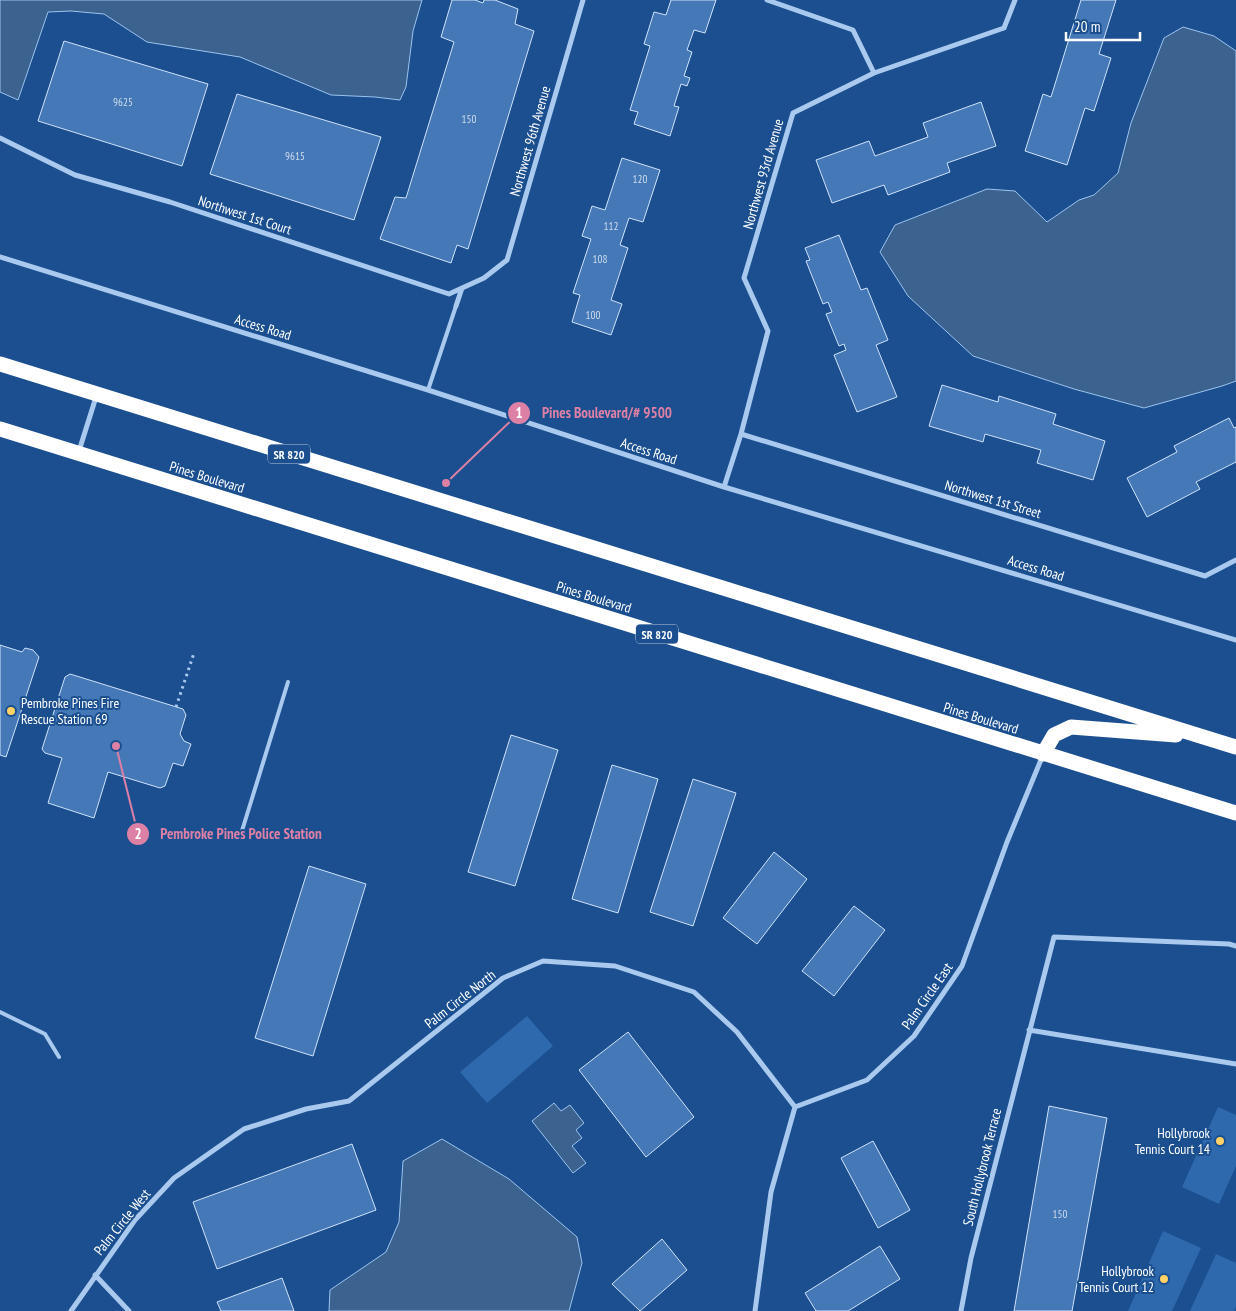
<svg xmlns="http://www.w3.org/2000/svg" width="1236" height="1311" font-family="'PT Sans Narrow',sans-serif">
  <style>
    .green { fill: #2e69ad }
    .water { fill: #3c6290; stroke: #9cc4f0 }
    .building { fill: #4478b7; stroke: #cfe3fa }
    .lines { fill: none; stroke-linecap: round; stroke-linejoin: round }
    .path { stroke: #a9c9ee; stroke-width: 3; stroke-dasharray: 2.5 4; stroke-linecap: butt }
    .lane { stroke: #a9c9ee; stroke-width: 4 }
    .street { stroke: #a9c9ee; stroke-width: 5 }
    .highway { stroke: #fff; stroke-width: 15 }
    .poi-dot { fill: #ffd166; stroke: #1b4f8f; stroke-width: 2 }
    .labels { text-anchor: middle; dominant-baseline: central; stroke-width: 4; stroke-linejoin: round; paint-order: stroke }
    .number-label { font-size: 11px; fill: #d0dded }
    .shield { fill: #1b4f8f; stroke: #bbcadd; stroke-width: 1 }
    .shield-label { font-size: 12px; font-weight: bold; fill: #fff }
    .street-label { font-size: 14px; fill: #fff; stroke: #1b4f8f }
    .poi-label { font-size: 14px; fill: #fff; stroke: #1b4f8f; text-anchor: end }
    .leader { fill: none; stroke: #dd80a5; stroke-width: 2 }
    .callout-dot { fill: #dd80a5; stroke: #1b4f8f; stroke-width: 2 }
    .mark-label { font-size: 15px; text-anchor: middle; font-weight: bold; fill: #fff }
    .callout-label { font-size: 15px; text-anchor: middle; font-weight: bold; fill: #dd80a5; stroke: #1b4f8f; stroke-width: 4; stroke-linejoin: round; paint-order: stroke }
  </style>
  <rect width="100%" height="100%" fill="#1b4f8f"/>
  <path class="green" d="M527 1016 553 1046 487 1103 460 1072Z
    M1218 1107 1236 1115V1166L1219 1204 1182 1187Z
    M1163 1231 1201 1248 1172 1311H1128Z
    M1216 1254 1236 1263V1307L1234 1311H1190Z"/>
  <path class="water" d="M0 0H422L413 31 406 87 400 100 375 97 331 95 240 57 147 42 104 14 71 11 48 12 18 100 0 92Z
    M1183 27 1214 36 1236 51V381L1222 386 1144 408 1074 389 973 356 908 296 880 252 895 225 987 189 1015 191 1047 222 1079 200 1094 195 1118 173 1131 123 1164 38Z
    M554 1103 561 1111 570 1105 584 1123 576 1130 582 1138 572 1146 586 1163 573 1173 532 1121Z
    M442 1139 509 1179 577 1237 582 1263 569 1311H329L330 1290 386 1252 399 1222 403 1161Z"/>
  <path class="building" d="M452 0H475L483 3 484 0H495L518 9 515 24 534 31 468 249 457 245 451 263 380 239 395 197 406 198 454 42 441 37Z
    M671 0H716L705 33 694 30 687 50 692 52 684 76 690 78 687 86 681 84 674 106 679 107 670 136 634 124 638 112 630 110 650 46 644 44 654 12 666 15Z
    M1081 0H1116L1099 54 1111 58 1094 111 1085 108 1067 165 1025 151 1043 94 1051 97Z
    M64 41 208 84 182 166 38 121Z
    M237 94 381 137 354 220 210 174Z
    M981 102 996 146 947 163 950 172 888 195 884 185 832 203 816 160 869 141 875 156 928 137 923 123Z
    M622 158 660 170 643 222 629 218 620 245 628 248 611 300 622 304 611 335 572 322 580 295 573 293 591 239 582 236 592 206 605 210Z
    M839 235 861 290 867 288 888 340 876 345 897 397 857 412 834 355 846 350 844 344 839 346 826 314 832 312 828 302 823 304 806 261 810 260 805 248Z
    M942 385 998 402 999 396 1056 414 1053 424 1105 441 1093 480 1037 463 1041 450 985 434 983 442 929 426Z
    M1229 418 1234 428 1236 427V462L1196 482 1200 489 1147 517 1127 478 1177 452 1174 446Z
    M0 645 22 652 25 648 33 650 39 657 6 757 0 755Z
    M70 674 183 709 186 715 180 734 184 741 191 744 183 766 173 763 165 786 160 788 108 772 94 818 48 803 62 758 45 753 42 749 65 677Z
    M511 735 558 750 515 886 468 872Z
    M612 765 658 779 618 913 572 899Z
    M693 779 736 793 693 926 650 912Z
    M774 852 807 879 757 944 723 918Z
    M309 866 366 884 313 1056 255 1038Z
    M854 906 885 930 834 996 802 971Z
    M628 1032 694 1117 646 1157 579 1070Z
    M1049 1106 1107 1118 1072 1311H1014Z
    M873 1141 910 1210 878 1228 841 1158Z
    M352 1144 376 1210 217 1269 193 1202Z
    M662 1239 687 1270 640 1311 612 1284Z
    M880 1246 900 1279 848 1311H816L805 1293Z
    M282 1278 294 1311H221L217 1302Z"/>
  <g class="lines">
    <path class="path" d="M176 707 194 653"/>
    <path class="lane" d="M428 390 456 306
      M241 834 288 682
      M0 1012 45 1034 59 1057"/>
    <path class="street" d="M767 0 853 30 874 73
      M0 138 75 175 170 202 449 294 484 278 507 260 583 0
      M0 257 428 390 724 487 1236 640
      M456 306 462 288
      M741 434 1205 576 1236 560
      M79 451 96 397
      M724 487 741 434 768 331 744 278 793 113 874 73 1004 28 1015 0
      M1029 1030 1236 1064
      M95 1275 129 1311
      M71 1311 135 1220 174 1178 244 1129 306 1109 349 1101 503 978 543 961 615 966 694 992 737 1032 795 1107
      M755 1311 771 1192 795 1107 867 1080 914 1036 962 966 1007 842 1043 755
      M961 1311 971 1258 1054 937 1229 944 1236 946"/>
    <path class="highway" d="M0 364 1236 747
      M0 429 1236 813
      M1043 754 1054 735 1071 727 1176 735"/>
  </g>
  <g class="poi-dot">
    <circle cx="11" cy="711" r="5"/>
    <circle cx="1220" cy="1141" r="5"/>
    <circle cx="1164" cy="1279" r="5"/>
  </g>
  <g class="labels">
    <g class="number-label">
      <text x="123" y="102">9625</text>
      <text x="469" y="119">150</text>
      <text x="295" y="156">9615</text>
      <text x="640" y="179">120</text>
      <text x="611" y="226">112</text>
      <text x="600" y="259">108</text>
      <text x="593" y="315">100</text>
      <text x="1060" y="1214">150</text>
    </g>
    <g class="shield">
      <rect x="268" y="444.5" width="42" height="19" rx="4"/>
      <rect x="636" y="624.5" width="42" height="19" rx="4"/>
    </g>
    <g class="shield-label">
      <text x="289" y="454">SR 820</text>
      <text x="657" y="634">SR 820</text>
    </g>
    <g class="street-label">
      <text transform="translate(530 141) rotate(-74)">Northwest 96th Avenue</text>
      <text transform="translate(763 174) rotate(-74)">Northwest 93rd Avenue</text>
      <text transform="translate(245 215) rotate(18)">Northwest 1st Court</text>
      <text transform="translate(263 327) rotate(17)">Access Road</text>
      <text transform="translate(649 451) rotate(18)">Access Road</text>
      <text transform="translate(207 477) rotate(17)">Pines Boulevard</text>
      <text transform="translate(993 499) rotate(17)">Northwest 1st Street</text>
      <text transform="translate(1036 568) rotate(17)">Access Road</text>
      <text transform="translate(594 597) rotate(17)">Pines Boulevard</text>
      <text transform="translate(981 718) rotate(17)">Pines Boulevard</text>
      <text transform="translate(927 996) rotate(-55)">Palm Circle East</text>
      <text transform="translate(460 999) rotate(-38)">Palm Circle North</text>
      <text transform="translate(982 1167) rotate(-76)">South Hollybrook Terrace</text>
      <text transform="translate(122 1222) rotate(-51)">Palm Circle West</text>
    </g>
    <g class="poi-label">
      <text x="21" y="703" text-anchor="start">Pembroke Pines Fire<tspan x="21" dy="16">Rescue Station 69</tspan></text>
      <text x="1210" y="1133">Hollybrook<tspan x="1210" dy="16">Tennis Court 14</tspan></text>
      <text x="1154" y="1271">Hollybrook<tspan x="1154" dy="16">Tennis Court 12</tspan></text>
    </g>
  </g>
  <path class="leader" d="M446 483L519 413M116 746L138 834"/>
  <g class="callout-dot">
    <circle cx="446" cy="483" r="5"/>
    <circle cx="116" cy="746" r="5"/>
    <circle cx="519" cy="413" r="12"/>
    <circle cx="138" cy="834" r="12"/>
  </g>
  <g class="mark-label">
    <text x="519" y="418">1</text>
    <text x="138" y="839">2</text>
  </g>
  <g class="callout-label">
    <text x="607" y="418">Pines Boulevard/# 9500</text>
    <text x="241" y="839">Pembroke Pines Police Station</text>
  </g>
  <path d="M1066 32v8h74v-8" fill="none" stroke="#ffffff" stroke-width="2.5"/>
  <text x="1074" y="32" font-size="15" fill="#ffffff" stroke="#1b4f8f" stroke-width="4" paint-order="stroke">20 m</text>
</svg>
